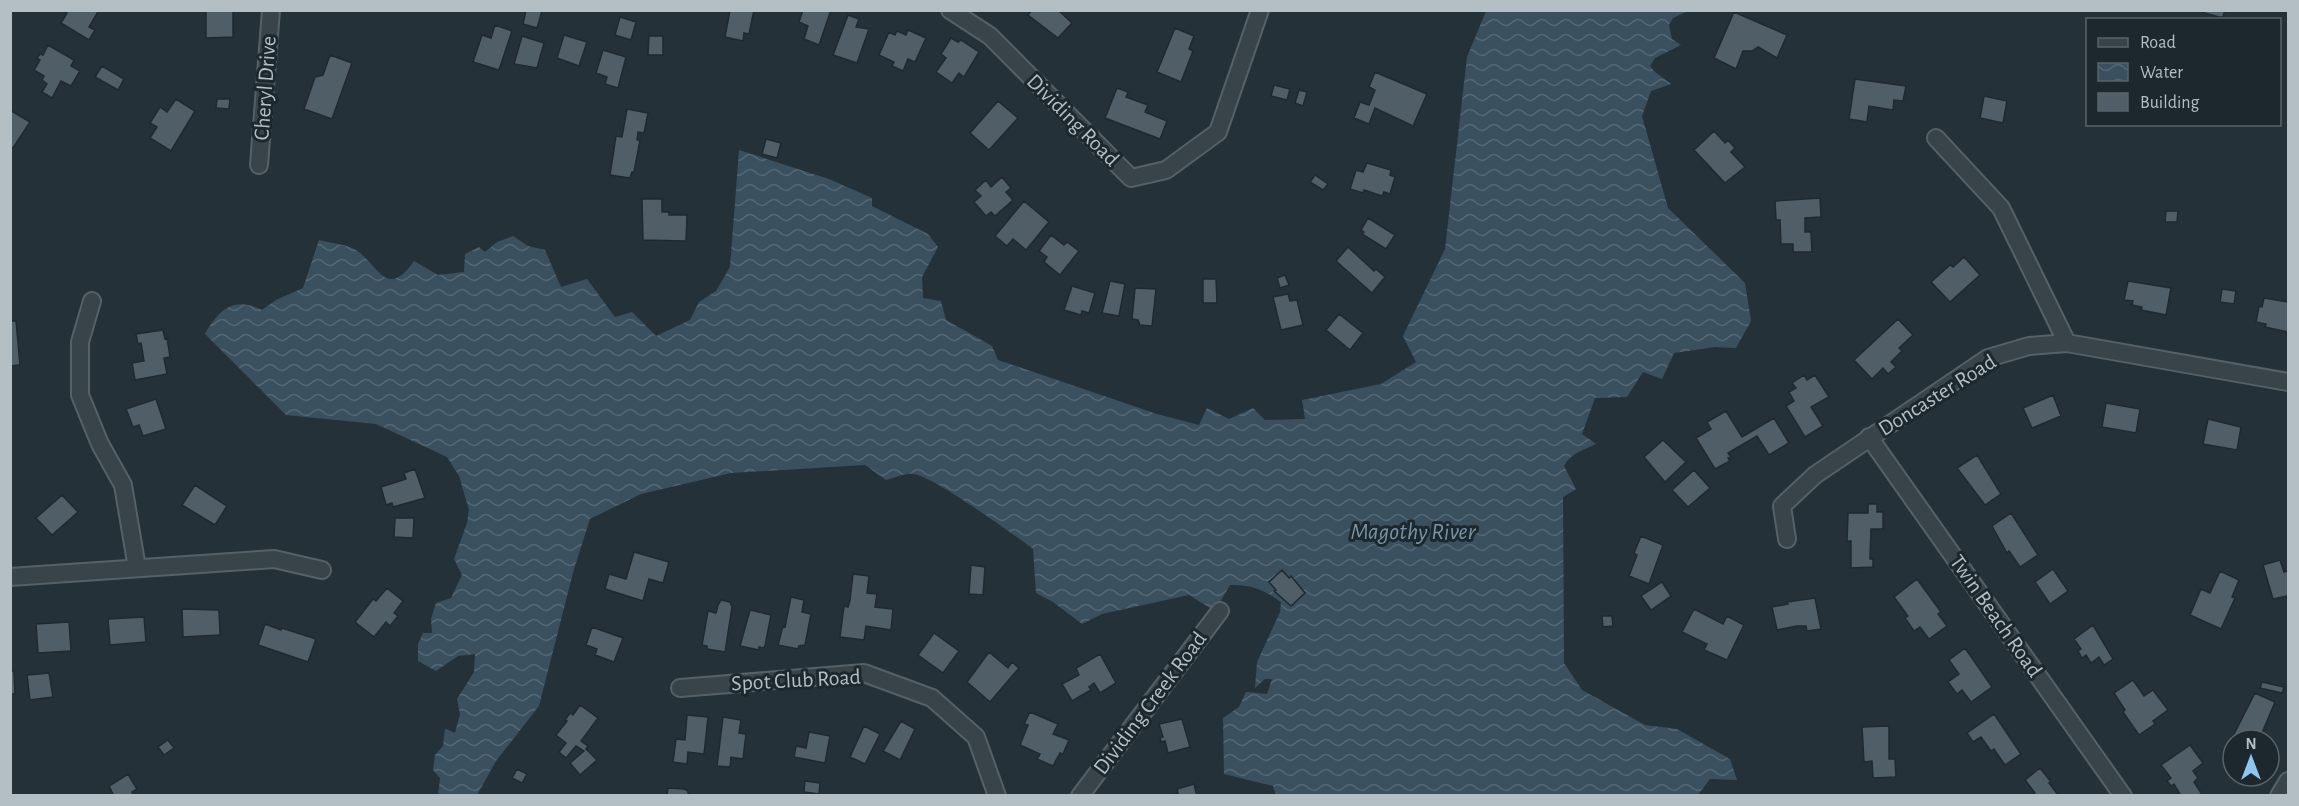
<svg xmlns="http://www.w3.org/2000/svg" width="2299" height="806" font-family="'Alegreya Sans',sans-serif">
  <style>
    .water { fill: url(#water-waves) }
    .building { fill: #505e67; stroke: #1f2930; stroke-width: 1.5 }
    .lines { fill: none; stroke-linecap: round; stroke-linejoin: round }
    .street-casing { stroke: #566067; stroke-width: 20 }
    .street { stroke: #38434a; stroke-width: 16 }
    .labels { text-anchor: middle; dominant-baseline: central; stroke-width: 6; stroke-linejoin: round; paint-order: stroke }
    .street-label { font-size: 22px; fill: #b3bec5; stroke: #1d272e }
    .water-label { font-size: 24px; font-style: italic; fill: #7794a6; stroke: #1d272e }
  </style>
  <defs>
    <pattern id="water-waves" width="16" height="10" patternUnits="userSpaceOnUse" patternTransform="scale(1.5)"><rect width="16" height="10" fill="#3a505f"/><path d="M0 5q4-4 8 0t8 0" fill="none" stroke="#546774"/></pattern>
  </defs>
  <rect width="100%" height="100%" fill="#253139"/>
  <path class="water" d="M1486 11H1688L1673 18 1669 25 1672 39 1681 45 1655 58 1650 66 1655 72 1671 84 1651 91 1642 116 1668 208 1745 283 1751 321 1736 348 1715 347 1674 353 1662 379 1643 372 1627 397 1595 398 1582 434 1596 444C1583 450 1571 453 1564 466L1576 489 1563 497 1564 663 1582 690 1645 725 1677 729 1730 759 1737 780 1710 779 1697 796 1276 795 1273 786 1224 774 1223 718 1239 707 1246 692 1267 694 1272 679H1265L1255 688 1257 662 1280 612 1281 602C1265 590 1250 584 1230 585L1215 611 1189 595 1102 614 1082 624 1053 602 1036 593 1033 549C1014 535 932 475 913 474 905 473 894 478 886 480L865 465 731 473 641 494 590 519 574 569 539 706 496 761 477 795H438L440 778 433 770 435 755 443 746 445 729 455 733 460 714 457 699 474 672 475 654 458 656 436 671 418 661V644L423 633H432L431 619 436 603 451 598 462 575 454 559 467 523 469 510 459 476 447 457 376 424 286 415 205 334C219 309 234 296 262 310L276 300 303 288 319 240C330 243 346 244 356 250 378 264 386 301 414 261L438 275 464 272 465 254 479 247 485 252 497 242 513 236 528 246 545 250 561 287 587 279 615 317 632 312 656 336 690 320 699 302 716 291 730 267 739 150 829 179 872 198V206L928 234 938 247 922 277 923 298 941 301 946 320 992 346 998 360 1157 414 1199 425 1207 408 1229 419 1253 408 1265 420 1305 419 1302 400 1381 384 1416 362 1403 336 1445 249 1467 57Z"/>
  <path class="building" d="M63 10H99L89 27 95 30 89 40 61 23 67 13Z
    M206 10H233V37L206 38Z
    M526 10 542 11 537 28 523 24Z
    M730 10H754L749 34 744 33 743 41 725 37Z
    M803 10H831L819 45 804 39 808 26 799 22Z
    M1032 10H1058L1072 23 1058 38 1028 15Z
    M2194 10H2225L2223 17H2219Z
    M1734 12 1787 35 1777 58 1758 47 1752 51H1743L1736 69 1714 58Z
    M848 15 859 19 856 27 869 29 857 63 833 55Z
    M620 17 636 22 631 40 615 35Z
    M495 25 512 31 499 70 473 62 482 35 491 38Z
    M1175 28 1194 36 1189 49 1193 51 1181 82 1157 72Z
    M908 30 926 38 915 62 908 59 903 71 892 66 894 62 879 55 889 32 895 35 897 31 906 35Z
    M564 35 587 42 579 66 557 58Z
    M522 36 544 43 537 68 514 64Z
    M649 36H663V55H648Z
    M951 38 958 42 961 40 979 52 964 77 959 73 952 83 936 72 946 58 941 54Z
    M48 45 74 60 71 66 80 71 71 86 61 81 52 98 42 92 47 84 42 80 44 76 34 70 40 60 37 58 40 54 43 55Z
    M603 50 626 57 618 88 605 84 607 77 596 73Z
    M330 55 352 63 332 119 304 109 315 77 323 75Z
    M102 66 124 79 118 90 95 77Z
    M1375 72 1427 94 1413 126 1375 108 1369 124 1354 118 1360 102 1369 105 1375 90 1369 87Z
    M1855 79 1906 86 1903 101 1894 100 1893 110 1869 106 1867 122 1849 119Z
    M1274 85 1290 89 1287 100 1271 96Z
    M1117 88 1128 92 1126 97 1148 105 1145 112 1167 121 1160 139 1105 118Z
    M1299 90 1307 92 1303 106 1295 103Z
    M1984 96 2007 101 2003 123 1980 118Z
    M176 99 195 111 171 151 150 138 157 127 150 123 160 107 167 112Z
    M217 99H230L229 109 216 108Z
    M998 101 1018 118 989 150 970 133Z
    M627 109 648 113 644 133 638 132 637 140H640L634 172H632L630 178 610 175 616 136 622 137Z
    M10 110 30 122 13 148 10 146Z
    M1714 131 1725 143 1728 140 1735 148 1731 152 1745 167 1725 183 1694 150Z
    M766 139 781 143 777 158 762 154Z
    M1367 163 1391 170 1390 175 1395 177 1390 194 1384 192 1382 196 1364 190 1363 193 1350 189 1356 170 1363 172Z
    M1315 175 1328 184 1323 190 1310 182Z
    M1002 177 1011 188 1006 192 1013 200 995 216 991 212 986 216 974 202 981 196 975 190 986 180 991 187Z
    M1820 198 1821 217 1805 218V232H1811L1812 252H1793V244H1781L1780 220H1776L1775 201Z
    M642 199H662V212H669V215H687L686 241 643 240Z
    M1024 201 1049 222 1026 250 1013 239 1007 246 995 236Z
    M2166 211H2178L2177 222H2165Z
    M1368 218 1395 235 1386 249 1362 234 1364 232 1361 230Z
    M1051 235 1064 245 1067 242 1079 251 1060 275 1044 262 1047 257 1039 251Z
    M1348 247 1374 271 1376 269 1385 277 1372 293 1336 261Z
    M1964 257 1980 275 1950 302 1931 282 1950 265 1953 267Z
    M1285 275 1289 285 1280 288 1277 278Z
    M1203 279H1216L1217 303H1203Z
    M1110 281 1125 284 1119 316 1102 313Z
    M2128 281 2171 288 2166 315 2141 310 2142 307 2132 305 2133 301 2124 300Z
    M1072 286 1095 293 1089 313 1082 311 1081 315 1064 310Z
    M1135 288 1156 289 1152 326 1140 325 1138 320 1132 319Z
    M2222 289 2236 291 2234 304 2220 302Z
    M1288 294 1290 301 1297 300 1303 325 1281 330 1273 297Z
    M2264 298 2288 302V332L2265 327 2266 324 2256 322 2259 306 2262 307Z
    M1339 314 1363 333 1350 350 1326 330Z
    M1898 319 1913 335 1899 348 1902 351 1891 362 1896 367 1888 374 1883 368 1872 379 1854 360Z
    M10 321H16L20 365 10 366Z
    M163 330 165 339 167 338 170 357 164 358 167 374 135 380 132 363 144 361 141 343 138 344 136 334Z
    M1804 375 1807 380 1815 375 1829 397 1811 407 1823 426 1805 437 1786 406 1794 401 1789 392 1796 388 1792 383Z
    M2053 395 2061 416 2032 428 2023 408Z
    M156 399 166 429 143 436 139 425 133 427 126 409Z
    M2106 403 2140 409 2136 433 2102 427Z
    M1726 411 1742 437 1774 418 1789 443 1769 455 1757 436 1728 453 1731 457 1728 458 1730 461 1715 469 1696 438 1711 429 1707 422Z
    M2208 419 2241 427 2237 450 2203 444Z
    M1663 440 1686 462 1665 482 1644 457Z
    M1977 455 2001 494 1985 505 1957 468Z
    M415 469 425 498 393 507 392 503 386 505 381 487 406 479 404 473Z
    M1694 470 1710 488 1688 507 1672 490Z
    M195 485 227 506 215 525 182 505Z
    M62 495 78 512 52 535 36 518Z
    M1868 504H1877V512H1883V529H1871L1870 559H1873V567L1851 568V541H1847L1848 513H1868Z
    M2011 513 2038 555 2020 567 2009 551 2007 553 1992 526Z
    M395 518H414L413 538 394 537Z
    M1641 536 1663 545 1649 584 1629 576 1637 555 1634 553Z
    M634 552 669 562 663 583 649 579 643 601 605 589 609 574 626 579Z
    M2280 560 2284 572 2288 571V597L2287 596 2273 599 2263 565Z
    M971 565 985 567 983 595 969 594Z
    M2053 569 2068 591 2050 604 2035 582Z
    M1282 570 1289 578 1291 576 1305 593 1291 606 1274 591 1276 590 1269 582Z
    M2220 571 2239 580 2232 597 2235 598 2221 629 2190 615 2201 589 2210 593Z
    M853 574 869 576 867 593 877 594 875 607 893 609 891 630 866 626 864 640 840 637 844 606 848 607 850 600Z
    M1917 579 1941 612 1938 614 1947 626 1929 639 1920 627 1914 631 1905 618 1908 616 1894 597Z
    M1662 582 1671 596 1651 610 1641 596Z
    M387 588 403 601 394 613 398 616 390 626 386 622 374 637 355 622 373 599 376 601Z
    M791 597 804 600 802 612 811 614 805 645 799 646 798 649 778 645 783 626 785 627Z
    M1815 598 1821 629 1807 631 1806 626H1797L1777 630 1772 607 1788 604 1787 602Z
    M721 600 730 602 732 607 725 652 707 649V646L702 645 708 611 716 613 718 605Z
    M182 609 219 610 220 635 183 637Z
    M1694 609 1723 624 1727 616 1744 625 1727 660 1704 650 1707 644 1682 632Z
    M750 610 771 615 765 646 763 648 759 647V650L740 646Z
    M1602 616H1612L1613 626 1603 627Z
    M144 617 146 642 110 645 108 619Z
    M69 622 71 651 38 653 36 624Z
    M265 624 281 630 282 628 316 639 308 662 258 645Z
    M2093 625 2113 659 2104 665 2099 657 2091 663 2086 655 2082 658 2078 651 2081 649 2074 639Z
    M592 627 623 638 614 662 595 655 597 649 586 645Z
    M934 633 959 651 943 673 918 655Z
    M1965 648 1992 687 1971 702 1962 690 1957 694 1948 682 1959 674 1949 660Z
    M989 652 1008 668 1012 662 1019 668 990 702 967 682Z
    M1100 654 1116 683 1100 693 1094 683 1089 687 1091 690 1072 701 1062 684 1079 675 1076 668Z
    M10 671H14L15 694H10Z
    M49 673 53 697 30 700 27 675Z
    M2133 680 2144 696 2153 690 2168 710 2153 721 2155 724 2139 735 2123 712 2125 710 2114 693Z
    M2262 682 2284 687 2282 693 2260 688Z
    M2255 693 2275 702 2259 740H2231Z
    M580 705 598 718 581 741 588 746 586 749 597 760 580 775 570 763 584 751 576 746 566 758 559 752 566 743 556 735 567 721 565 720 570 713 573 715Z
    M1030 712 1058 724 1053 734 1069 740 1063 754 1060 753 1053 766 1037 759 1040 754 1020 745 1028 725 1024 724Z
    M1994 714 2021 754 2005 765 1994 749 1991 751 1981 737 1973 742 1967 733Z
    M687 715 708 717 704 754 688 752 687 764 673 762 676 739 685 740Z
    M723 717 741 720 739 733 746 734 743 759 731 757 730 767 717 766Z
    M1182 719 1190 747 1168 753 1165 741 1161 742 1160 738 1163 737 1159 724Z
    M901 721 915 729 900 760 883 751Z
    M864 726 880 734 865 764 850 757Z
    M1889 726V759H1895L1896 777 1873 778 1872 761 1864 762 1862 727Z
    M809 732 830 736 825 763 794 757 796 746 806 748Z
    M168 740 174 748 164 755 158 747Z
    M2190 745 2203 763 2193 771 2198 778 2194 782 2203 796H2181L2174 784 2171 786 2167 781 2171 778 2161 765Z
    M2040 768 2051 782 2049 783 2059 796H2031L2035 793 2025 780Z
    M517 769 527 774 522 783 512 778Z
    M128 774 137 789 132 792 134 796H114L109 786Z
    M805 781 820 783 819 794 804 792Z
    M1194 784 1197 796H1170L1178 793 1177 789Z
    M668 788 684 789 688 791V796H667Z"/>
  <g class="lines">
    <g class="street-casing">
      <path id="street" d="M950 10 990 36 1131 178 1166 170 1218 132 1260 10
        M1936 138 2001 208 2067 343
        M259 165 271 10
        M92 301 80 342V395L100 444 123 485 137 568
        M1869 437 2123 796
        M1787 539 1782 506 1815 475 1988 358 2029 346 2067 343 2288 382
        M10 577 274 559 322 570
        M680 688 864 673 932 698 976 737 997 796
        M1080 796 1220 611
        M2279 796 2288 781"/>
    </g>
    <use href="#street" class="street"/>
  </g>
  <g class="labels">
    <g class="street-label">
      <text transform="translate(265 88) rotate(-86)">Cheryl Drive</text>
      <text transform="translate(1073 120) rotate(45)">Dividing Road</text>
      <text transform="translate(1937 395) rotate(-32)">Doncaster Road</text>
      <text transform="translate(1996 616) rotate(55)">Twin Beach Road</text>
      <text transform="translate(796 680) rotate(-3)">Spot Club Road</text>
      <text transform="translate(1150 703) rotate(-53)">Dividing Creek Road</text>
    </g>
    <g class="water-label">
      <text x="1413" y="532">Magothy River</text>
    </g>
  </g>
  <rect width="2299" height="806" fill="none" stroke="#b3bec5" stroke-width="24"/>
  <rect x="2086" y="18" width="195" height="108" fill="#1d272e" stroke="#59636a" stroke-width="1.5"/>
  <rect x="2098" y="38" width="30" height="9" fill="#38434a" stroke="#59636a" stroke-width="1.5"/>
  <text x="2140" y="48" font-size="18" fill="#b3bec5">Road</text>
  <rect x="2098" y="63" width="30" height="18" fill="url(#water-waves)" stroke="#59636a" stroke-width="1.5"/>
  <text x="2140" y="78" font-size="18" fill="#b3bec5">Water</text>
  <rect x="2098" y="93" width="30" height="18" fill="#505e67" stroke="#59636a" stroke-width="1.5"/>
  <text x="2140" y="108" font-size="18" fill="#b3bec5">Building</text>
  <g transform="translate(2251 758)"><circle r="28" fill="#1d272e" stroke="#59636a" stroke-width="1.5"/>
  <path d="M0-4.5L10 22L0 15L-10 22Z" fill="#90c5ee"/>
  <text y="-9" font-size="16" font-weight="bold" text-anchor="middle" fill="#b3bec5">N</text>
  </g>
</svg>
